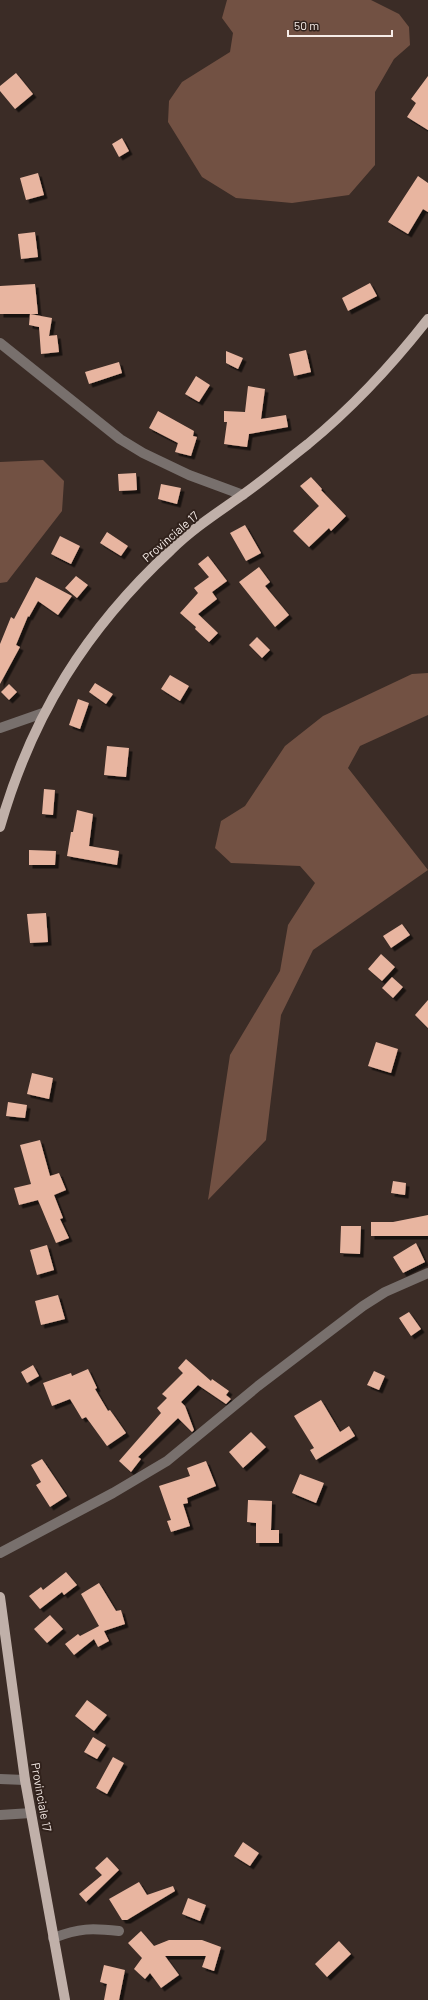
<svg xmlns="http://www.w3.org/2000/svg" width="428" height="2000" font-family="Barlow,sans-serif">
  <style>
    .green { fill: #725143 }
    .building { fill: #e8b5a0; filter: url(#shadow) }
    .lines { fill: none; stroke-linecap: round; stroke-linejoin: round }
    .minor { stroke: #78706d; stroke-width: 10 }
    .major { stroke: #c0b0a9; stroke-width: 10 }
    .labels { text-anchor: middle; dominant-baseline: central; stroke-width: 4; stroke-linejoin: round; paint-order: stroke }
    .street-label { font-size: 12px; fill: #f6ece8; stroke: #31221c }
  </style>
  <defs>
    <filter id="shadow"><feDropShadow dx="3.5" dy="3.5" stdDeviation="0" flood-color="#0009"/></filter>
  </defs>
  <rect width="100%" height="100%" fill="#3b2c26"/>
  <path class="green" d="M227 0H371L399 14 409 27 410 45 394 59 375 92V165L349 195 292 203 236 198 202 177 168 122 169 101 182 82 230 52 233 33 222 18Z
    M43 460 64 481 62 511 7 582 0 583V462Z
    M428 673V715L360 746 348 768 428 870 313 950 281 1015 266 1140 208 1200 230 1055 280 971 288 925 315 883 300 866 231 863 215 848 221 821 245 806 285 746 323 716 412 674Z"/>
  <path class="building" d="M16 73 33 94 15 109 0 91V86Z
    M428 76V130L407 117 416 103 411 99Z
    M122 138 129 151 119 157 112 144Z
    M38 173 44 195 26 200 20 178Z
    M418 176 428 183V212L423 209 408 234 388 222Z
    M35 232 38 257 21 259 18 234Z
    M370 283 377 296 348 311 342 298Z
    M35 284 38 314H0V286Z
    M30 314 52 318 49 336 57 335 59 352 41 354 39 327 29 325Z
    M306 350 311 372 294 376 289 354Z
    M226 351 243 358 238 369 226 363Z
    M119 362 122 373 89 384 85 372Z
    M196 376 210 385 199 402 185 394Z
    M248 386 265 389 261 419 286 415 288 427 249 434 247 447 224 444 227 422H224V411L245 412Z
    M158 411 194 431 193 436 197 437 191 456 175 452 178 443 149 428Z
    M136 473 137 490 119 491 118 474Z
    M311 477 322 489 321 490 346 516 331 531 329 528 309 547 293 531 319 506 300 486Z
    M161 484 181 488 177 504 158 499Z
    M245 525 261 553 246 561 230 533Z
    M107 532 128 546 121 556 100 543Z
    M60 536 80 546 71 564 51 554Z
    M208 556 227 581 212 592 217 599 198 614 218 633 209 642 195 629 196 627 180 613 198 593 194 588 209 577 198 564Z
    M259 567 270 582 265 586 289 615 275 627 239 582Z
    M76 576 88 585 77 598 65 588Z
    M36 577 72 596 58 615 38 601 29 617 28 616 16 645 20 647 0 684V644L11 617 14 619Z
    M257 637 270 650 262 658 249 645Z
    M170 675 189 686 180 701 161 689Z
    M95 683 113 694 106 704 89 692Z
    M9 684 17 692 9 700 1 692Z
    M78 699 89 703 80 729 69 725Z
    M107 746 129 748 126 777 104 775Z
    M44 789 55 790 53 815 42 814Z
    M77 810 93 814 89 846 119 851 117 865 67 856 71 832H73Z
    M29 850 56 851 55 865H29Z
    M46 913 48 942 30 943 27 914Z
    M402 924 410 935 391 948 383 936Z
    M381 954 395 967 382 981 368 969Z
    M392 977 403 987 393 998 382 988Z
    M428 1000V1028L415 1015Z
    M376 1042 398 1049 391 1073 368 1066Z
    M32 1073 53 1078 49 1099 27 1094Z
    M8 1102 27 1105 25 1118 6 1116Z
    M40 1140 50 1176 59 1173 66 1190 54 1195 63 1218 60 1219 69 1238 56 1243 38 1200 19 1205 14 1188 31 1184 20 1145Z
    M393 1181 406 1183 405 1195 391 1193Z
    M428 1215V1236H371V1222H393Z
    M341 1226H361L360 1254 340 1253Z
    M416 1243 425 1262 403 1273 393 1257Z
    M47 1245 54 1270 37 1275 30 1250Z
    M58 1295 65 1319 41 1325 35 1301Z
    M409 1312 421 1329 411 1336 399 1318Z
    M186 1359 211 1381 212 1379 229 1391 226 1395 231 1399 226 1404 198 1385 181 1402 185 1406 194 1430 192 1432 178 1418 138 1457 141 1459 131 1472 119 1461 161 1413 157 1408 167 1398 162 1394 183 1373 178 1368Z
    M33 1365 39 1376 27 1383 21 1372Z
    M88 1369 97 1388 95 1389 108 1411 110 1410 126 1433 107 1446 86 1417 82 1419 70 1399 52 1406 43 1383 71 1373 72 1376Z
    M374 1371 385 1376 379 1390 367 1385Z
    M321 1400 340 1432 349 1426 355 1436 316 1460 310 1450 314 1448 294 1416Z
    M251 1432 266 1447 243 1468 229 1452Z
    M42 1459 67 1496 50 1507 36 1485 41 1482 31 1465Z
    M206 1461 216 1486 187 1498 188 1503 183 1504 190 1526 171 1532 167 1521 171 1520 159 1486 190 1476 187 1468Z
    M300 1474 324 1483 316 1503 292 1493Z
    M248 1500 272 1501 271 1530H279V1543H256V1523L247 1522Z
    M66 1572 77 1585 64 1595 62 1592 40 1609 29 1596 41 1587 43 1590Z
    M99 1583 116 1611 121 1610 125 1624 104 1631 109 1641 98 1647 94 1639 74 1655 65 1644 78 1634 80 1636 99 1626 81 1594Z
    M50 1615 63 1629 47 1643 34 1629Z
    M87 1700 107 1715 94 1731 75 1716Z
    M93 1737 106 1745 97 1759 84 1752Z
    M113 1757 124 1763 107 1794 96 1788Z
    M243 1842 259 1853 250 1866 234 1856Z
    M107 1857 119 1870 86 1902 79 1894 102 1875 95 1868Z
    M139 1882 147 1895 173 1886 175 1891 127 1920H122L109 1899Z
    M188 1898 206 1905 200 1921 182 1914Z
    M141 1931 154 1946 169 1940H202L221 1947 214 1971 202 1967 206 1956H165L179 1975 161 1988 150 1973 145 1979 134 1969 142 1958 128 1943Z
    M339 1941 351 1954 327 1977 315 1964Z
    M104 1965 125 1970 119 2000H104L107 1984 100 1982Z"/>
  <g class="lines">
    <path class="minor" d="M0 343 120 439 143 453 189 475 243 495
      M0 728 43 713
      M0 1553 113 1493 167 1461 258 1386 363 1306 385 1292 428 1273
      M0 1779 25 1780
      M0 1815 31 1813
      M53 1938C80 1928 91 1928 119 1931"/>
    <path class="major" d="M0 827C32 715 86 629 171 550 192 529 217 513 241 496 264 480 286 461 308 444 353 407 392 365 428 319
      M0 1597 25 1780 65 2000"/>
  </g>
  <g class="labels">
    <g class="street-label">
      <text transform="translate(170 536) rotate(-41)">Provinciale 17</text>
      <text transform="translate(42 1797) rotate(80)">Provinciale 17</text>
    </g>
  </g>
  <path d="M288 30v6h104v-6" fill="none" stroke="#f6ece8" stroke-width="2"/>
  <text x="294" y="30" font-size="12" fill="#f6ece8" stroke="#31221c" stroke-width="3" paint-order="stroke">50 m</text>
</svg>
